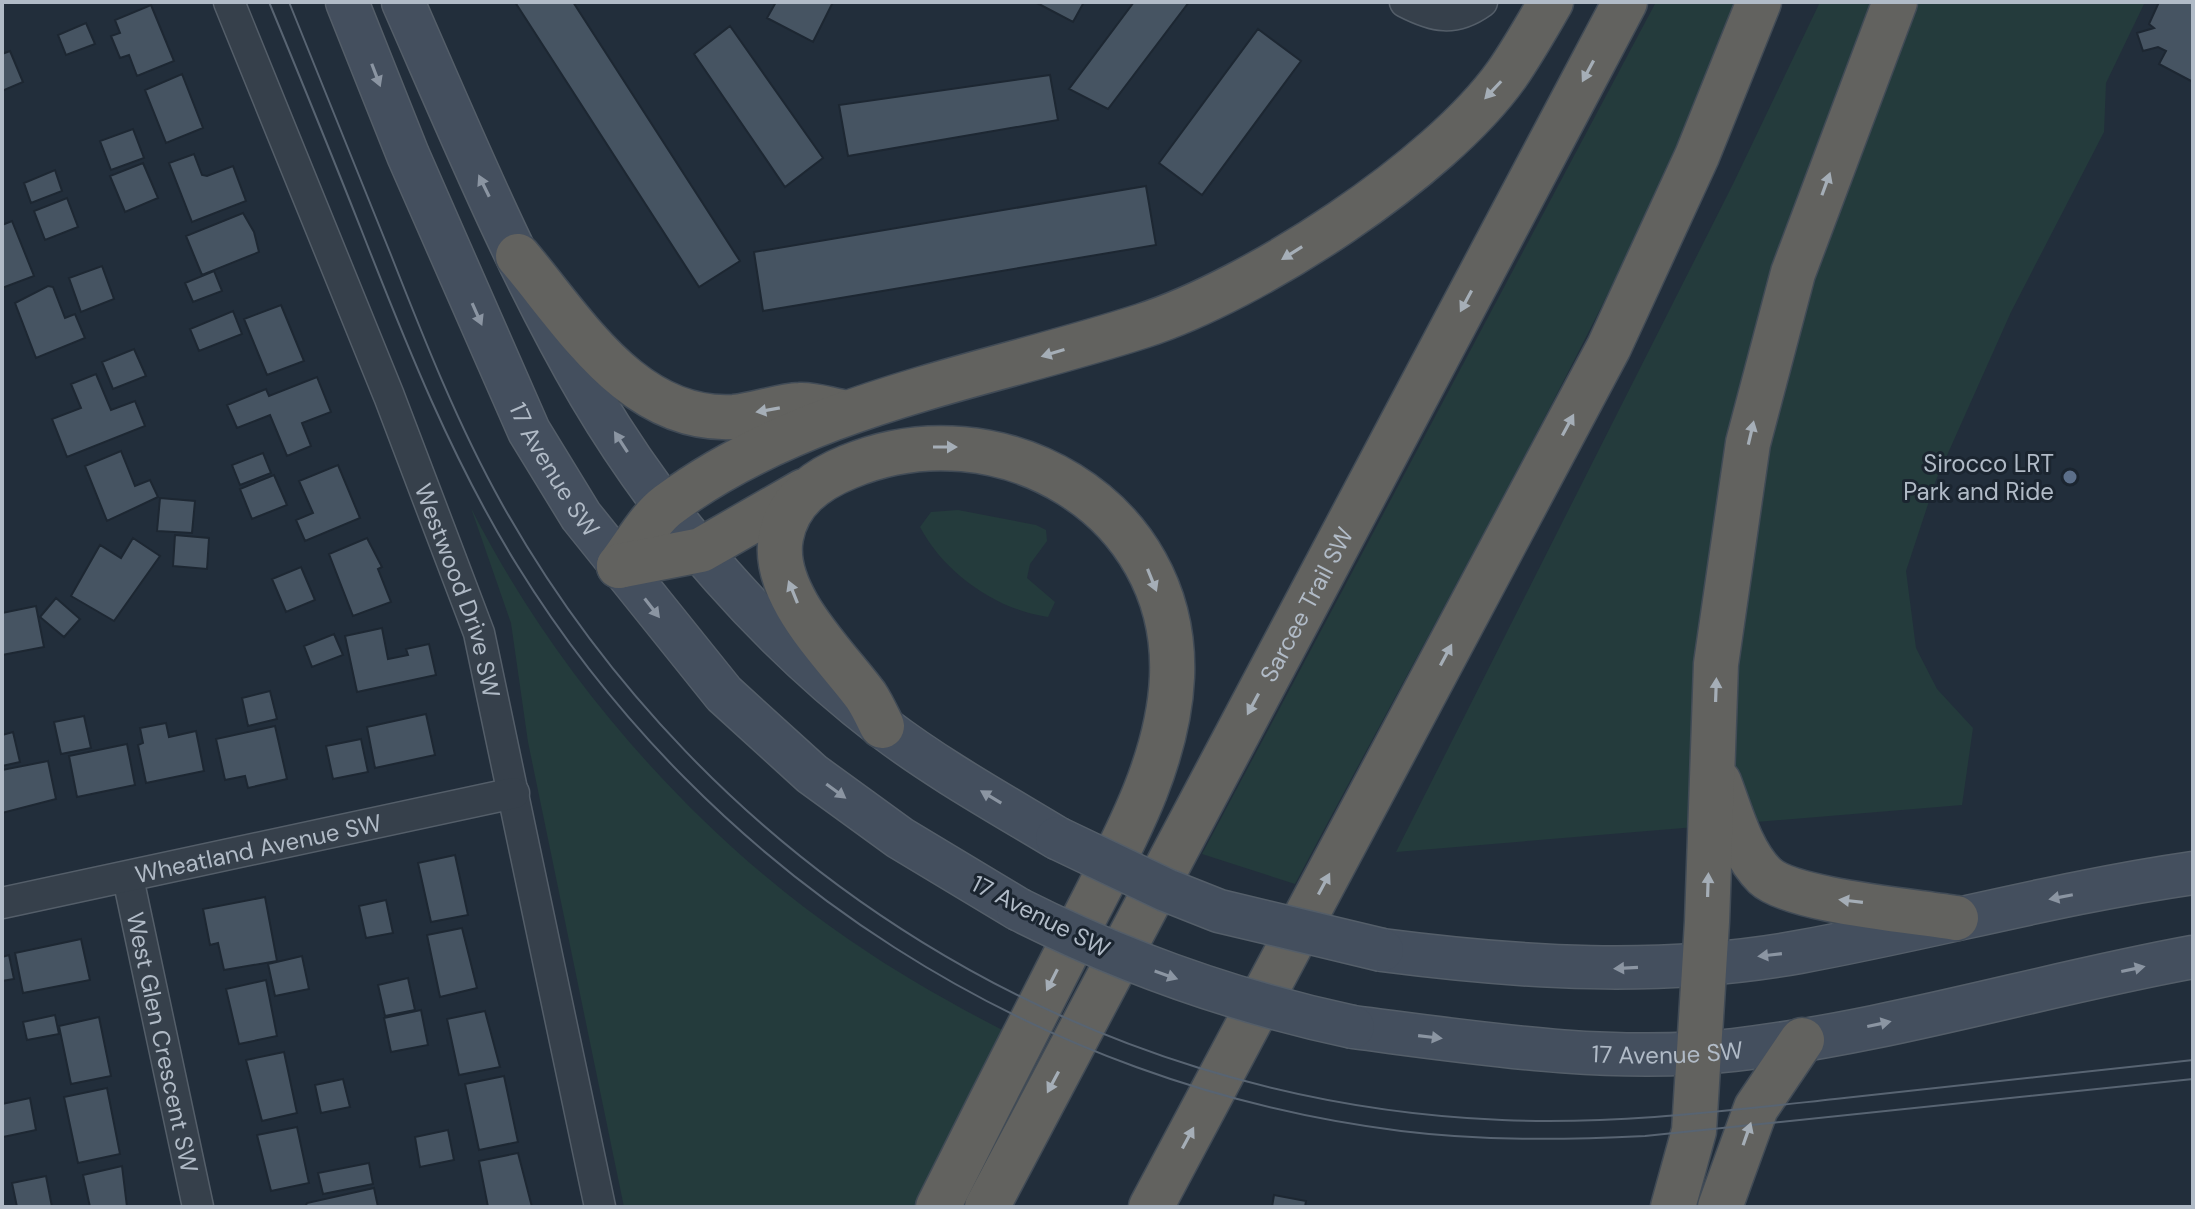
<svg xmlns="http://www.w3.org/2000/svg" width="2195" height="1209" font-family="'DM Sans',sans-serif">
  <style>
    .green { fill: #243b3c }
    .building { fill: #465462; stroke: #1d2732; stroke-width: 2 }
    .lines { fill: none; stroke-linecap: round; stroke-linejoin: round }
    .minor-casing { stroke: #545e69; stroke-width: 33 }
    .secondary-casing { stroke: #545e69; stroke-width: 45 }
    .trunk-casing { stroke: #414b56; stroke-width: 47 }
    .minor { stroke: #36404b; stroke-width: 30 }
    .secondary { stroke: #444f5e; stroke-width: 42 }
    .trunk { stroke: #62625f; stroke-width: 44 }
    .tram { stroke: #586472; stroke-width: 2 }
    .secondary-bridge-casing { stroke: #545e69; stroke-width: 45; stroke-linecap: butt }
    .secondary-bridge { stroke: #444f5e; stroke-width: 42 }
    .oneway { fill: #a5aeb7 }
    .oneway2 { fill: #8b95a2 }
    .service-dot { fill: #5c6f8a; stroke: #1b2530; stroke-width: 3 }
    .labels { text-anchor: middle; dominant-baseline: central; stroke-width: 6; stroke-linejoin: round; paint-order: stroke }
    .poi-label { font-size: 24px; fill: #b1bbc7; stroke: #1b2530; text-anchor: end }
    .street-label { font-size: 24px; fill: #b1bbc7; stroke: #1b2530 }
  </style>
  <rect width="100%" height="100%" fill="#222e3b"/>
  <path class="green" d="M1656 2H1743C1615 306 1449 593 1295 884L1202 854Z
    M1820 2H2145L2106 83 2104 132 2011 312 1936 480 1906 571 1916 648 1937 689 1973 728 1962 805 1396 852 1733 184Z
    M471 508C556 676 695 835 851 941 902 976 954 1005 1008 1033L921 1207H624L528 742 511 623Z
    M958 510 1036 525 1046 530 1047 541 1030 564 1027 578 1055 602 1048 617C997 610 944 573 920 527L931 512Z"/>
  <path class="building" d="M515 2H573L740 261 699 287Z
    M776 2H833L813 42 767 18Z
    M1035 2H1084L1073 22Z
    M1134 2H1189L1108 109 1069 89Z
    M2159 2H2193V82L2159 64 2166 51 2158 47 2143 51 2137 33 2154 28 2149 24Z
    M151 5 174 61 137 76 129 55 120 58 111 36 120 33 115 20Z
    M86 23 95 44 66 55 58 35Z
    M730 26 823 158 785 187 694 54Z
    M1258 29 1301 61 1202 195 1159 163Z
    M10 51 23 82 2 91V54Z
    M182 74 203 128 166 143 145 90Z
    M1050 75 1058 120 848 156 839 105Z
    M133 129 144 158 111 170 100 141Z
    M194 154 202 175 207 176 233 166 246 201 192 222 169 163Z
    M143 163 158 198 125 212 110 176Z
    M55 170 62 191 31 203 24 183Z
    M1146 186 1156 245 763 311 754 252Z
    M67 198 78 227 45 240 34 211Z
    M243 213 254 232 259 252 202 275 186 236Z
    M12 221 34 276 2 288V225Z
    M102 266 114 299 81 312 69 278Z
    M214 271 222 291 193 302 185 283Z
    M48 286 53 287 65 318 75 314 85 338 36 358 15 303Z
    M281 305 304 361 267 375 244 319Z
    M233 311 242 334 199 351 190 329Z
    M134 349 146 376 113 389 102 362Z
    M96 374 111 410 135 401 145 426 67 457 52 419 81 408 71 384Z
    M317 377 331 412 302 423 311 446 287 456 270 415 237 428 227 405 266 389 269 396Z
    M121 451 135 486 150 480 158 497 107 521 85 466Z
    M263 453 271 473 240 485 232 465Z
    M338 465 360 518 305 541 296 520 313 513 299 481Z
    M274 475 287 505 252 519 240 489Z
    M160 498 195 501 192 533 157 531Z
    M175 535 209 538 207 569 173 566Z
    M133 538 160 556 114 621 71 596 100 545 121 558Z
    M367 538 382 567 378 569 391 602 353 616 329 554Z
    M301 567 315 600 286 612 272 579Z
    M56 598 80 619 64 637 40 617Z
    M36 606 44 647 2 655V613Z
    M382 628 388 659 408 655 406 649 429 644 436 675 357 692 345 636Z
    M334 634 343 655 312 667 304 646Z
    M270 691 277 719 248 726 242 698Z
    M426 714 435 755 375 768 367 727Z
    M84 716 91 748 61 754 54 722Z
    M166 723 169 737 196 731 204 771 146 783 138 745 143 743 140 728Z
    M275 726 287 779 248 788 245 776 225 780 216 739Z
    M13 732 20 762 2 766V735Z
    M361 739 368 772 333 779 326 746Z
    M127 744 135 785 77 797 69 756Z
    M48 761 56 799 2 813V770Z
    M455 855 468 915 431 922 418 863Z
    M265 897 277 961 224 970 218 943 210 945 203 909Z
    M386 900 393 933 366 938 359 906Z
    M462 928 477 988 440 997 427 935Z
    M81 939 90 980 23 993 15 953Z
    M9 955 14 979 2 981V957Z
    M302 956 309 989 275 996 268 964Z
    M408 978 415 1010 385 1016 378 985Z
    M266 980 277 1036 239 1044 226 989Z
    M421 1010 428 1045 391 1052 384 1018Z
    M485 1011 500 1067 459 1075 447 1019Z
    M55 1015 59 1034 27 1040 23 1022Z
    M99 1017 111 1076 71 1084 59 1026Z
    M284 1052 297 1113 262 1121 246 1060Z
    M504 1076 518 1142 479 1150 465 1084Z
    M343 1079 350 1107 321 1113 315 1085Z
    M107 1088 120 1154 78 1163 64 1097Z
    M30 1098 36 1130 3 1137 2 1104Z
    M297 1127 309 1183 271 1191 257 1135Z
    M448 1130 454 1160 420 1167 415 1137Z
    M518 1153 532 1207H488L479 1161Z
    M369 1163 373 1184 323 1194 318 1173Z
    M122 1166 127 1207H90L83 1175Z
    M46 1176 52 1207H17L12 1183Z
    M374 1188 378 1207H305L307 1203Z
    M1274 1195 1306 1201 1305 1207H1272Z"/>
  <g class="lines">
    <g class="minor-casing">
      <g id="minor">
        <path id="s1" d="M229 2 389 396 479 633 600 1207"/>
        <path d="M1405 2C1434 17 1454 22 1482 2"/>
        <path id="s2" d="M128 878 198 1207"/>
        <path id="s3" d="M2 903 514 793"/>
      </g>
    </g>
    <g class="secondary-casing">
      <g id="secondary">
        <path id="s4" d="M347 2 408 155 529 431 581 516 724 694 812 774 900 838 1018 909"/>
        <path d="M403 2C461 134 517 270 590 395 665 522 767 638 884 728 938 769 999 803 1057 838"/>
        <path d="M1382 950C1521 968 1660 977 1799 952 1931 928 2061 892 2193 873"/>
        <path id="s5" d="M1353 1027C1477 1043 1609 1064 1734 1050 1889 1032 2040 985 2193 957"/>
      </g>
    </g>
    <g class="trunk-casing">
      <g id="trunk">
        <path d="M518 256C575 323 633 423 734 417 756 415 778 406 800 405 813 404 829 410 842 412"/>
        <path d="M619 566C634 547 649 519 668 505 803 404 985 377 1142 326 1254 290 1439 170 1507 74 1523 51 1537 26 1551 2"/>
        <path d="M619 566 701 550 804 491"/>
        <path d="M882 726C877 716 872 705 866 696 836 655 770 594 781 537 788 500 816 480 848 467 998 404 1179 506 1172 677 1168 772 1112 861 1071 944 1026 1032 982 1119 938 1207"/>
        <path d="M1719 782C1731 813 1741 853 1765 876 1792 901 1914 911 1956 918"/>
        <path id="s6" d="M987 1207 1625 2"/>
        <path d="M1151 1207 1609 347 1697 156 1759 2"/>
        <path d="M1673 1207 1694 1131 1707 922 1716 664 1748 443 1793 273 1895 2"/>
        <path d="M1720 1207 1756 1108 1802 1040"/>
      </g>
    </g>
    <use href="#minor" class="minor"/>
    <use href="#secondary" class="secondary"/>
    <use href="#trunk" class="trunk"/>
    <path class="tram" d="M269 2C300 77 331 153 361 229 406 344 452 460 517 565 709 876 1038 1086 1401 1131 1482 1141 1563 1140 1645 1136L2193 1079
      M289 2C323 86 357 171 391 255 424 339 458 425 502 504 706 868 1085 1103 1502 1120 1613 1125 1725 1111 1835 1099 1955 1085 2074 1073 2193 1060"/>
    <g class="secondary-bridge-casing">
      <path id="secondary-bridge" d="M1057 838 1166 890 1219 911 1382 950
        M1018 909C1125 963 1236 1002 1353 1027"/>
    </g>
    <use href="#secondary-bridge" class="secondary-bridge"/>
  </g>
  <defs><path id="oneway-solid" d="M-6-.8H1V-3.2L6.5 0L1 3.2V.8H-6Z" transform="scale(2)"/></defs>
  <g class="oneway">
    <use href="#oneway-solid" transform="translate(1588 71) rotate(118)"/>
    <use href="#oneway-solid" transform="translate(1493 90) rotate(133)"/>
    <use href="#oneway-solid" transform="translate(1826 184) rotate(-70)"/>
    <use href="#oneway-solid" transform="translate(1292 253) rotate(148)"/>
    <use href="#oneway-solid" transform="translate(1466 301) rotate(118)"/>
    <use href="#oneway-solid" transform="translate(1053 353) rotate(163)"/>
    <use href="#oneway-solid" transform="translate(768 410) rotate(170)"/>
    <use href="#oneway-solid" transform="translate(1568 425) rotate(-62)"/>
    <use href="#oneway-solid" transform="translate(1751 433) rotate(-77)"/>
    <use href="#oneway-solid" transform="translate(945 447)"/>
    <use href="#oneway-solid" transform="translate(1152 580) rotate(68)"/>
    <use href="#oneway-solid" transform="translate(793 592) rotate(-112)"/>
    <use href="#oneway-solid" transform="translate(1446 655) rotate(-62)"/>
    <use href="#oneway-solid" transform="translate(1716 690) rotate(-88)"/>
    <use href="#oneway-solid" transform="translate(1253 704) rotate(118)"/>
    <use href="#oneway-solid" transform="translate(1324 884) rotate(-62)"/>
    <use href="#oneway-solid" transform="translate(1708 885) rotate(-88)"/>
    <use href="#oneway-solid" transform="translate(1851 901) rotate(-173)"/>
    <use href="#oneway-solid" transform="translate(1052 980) rotate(117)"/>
    <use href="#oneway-solid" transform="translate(1053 1082) rotate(118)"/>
    <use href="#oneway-solid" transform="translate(1747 1134) rotate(-71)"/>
    <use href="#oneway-solid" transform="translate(1188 1138) rotate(-62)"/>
  </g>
  <g class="oneway2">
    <use href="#oneway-solid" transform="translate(376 75) rotate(69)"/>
    <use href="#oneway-solid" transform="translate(484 186) rotate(-116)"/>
    <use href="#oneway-solid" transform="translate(477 314) rotate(66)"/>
    <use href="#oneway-solid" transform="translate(621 442) rotate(-123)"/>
    <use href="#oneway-solid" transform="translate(652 608) rotate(52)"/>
    <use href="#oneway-solid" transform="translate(836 791) rotate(36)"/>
    <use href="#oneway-solid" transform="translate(991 797) rotate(-149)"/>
    <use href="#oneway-solid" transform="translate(2061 897) rotate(169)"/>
    <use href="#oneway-solid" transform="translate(1770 955) rotate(173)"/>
    <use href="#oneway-solid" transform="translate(1626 968) rotate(177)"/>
    <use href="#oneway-solid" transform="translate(2133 969) rotate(-12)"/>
    <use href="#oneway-solid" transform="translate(1166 975) rotate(19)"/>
    <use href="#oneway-solid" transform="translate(1879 1024) rotate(-12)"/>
    <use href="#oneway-solid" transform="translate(1430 1037) rotate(7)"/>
  </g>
  <circle class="service-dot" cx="2070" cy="477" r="8"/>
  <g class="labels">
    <g class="poi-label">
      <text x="2054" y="463">Sirocco LRT<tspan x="2054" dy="28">Park and Ride</tspan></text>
    </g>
    <g class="street-label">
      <text stroke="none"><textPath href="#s4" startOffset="512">17 Avenue SW</textPath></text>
      <text stroke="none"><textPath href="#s1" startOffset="632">Westwood Drive SW</textPath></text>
      <text stroke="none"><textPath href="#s6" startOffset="682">Sarcee Trail SW</textPath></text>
      <text stroke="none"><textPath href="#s3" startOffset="262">Wheatland Avenue SW</textPath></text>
      <text transform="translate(1041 916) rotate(27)">17 Avenue SW</text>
      <text stroke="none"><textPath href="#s2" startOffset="168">West Glen Crescent SW</textPath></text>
      <text stroke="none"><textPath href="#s5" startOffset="316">17 Avenue SW</textPath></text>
    </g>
  </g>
  <rect width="2195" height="1209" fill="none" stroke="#b1bbc7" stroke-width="8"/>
</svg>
